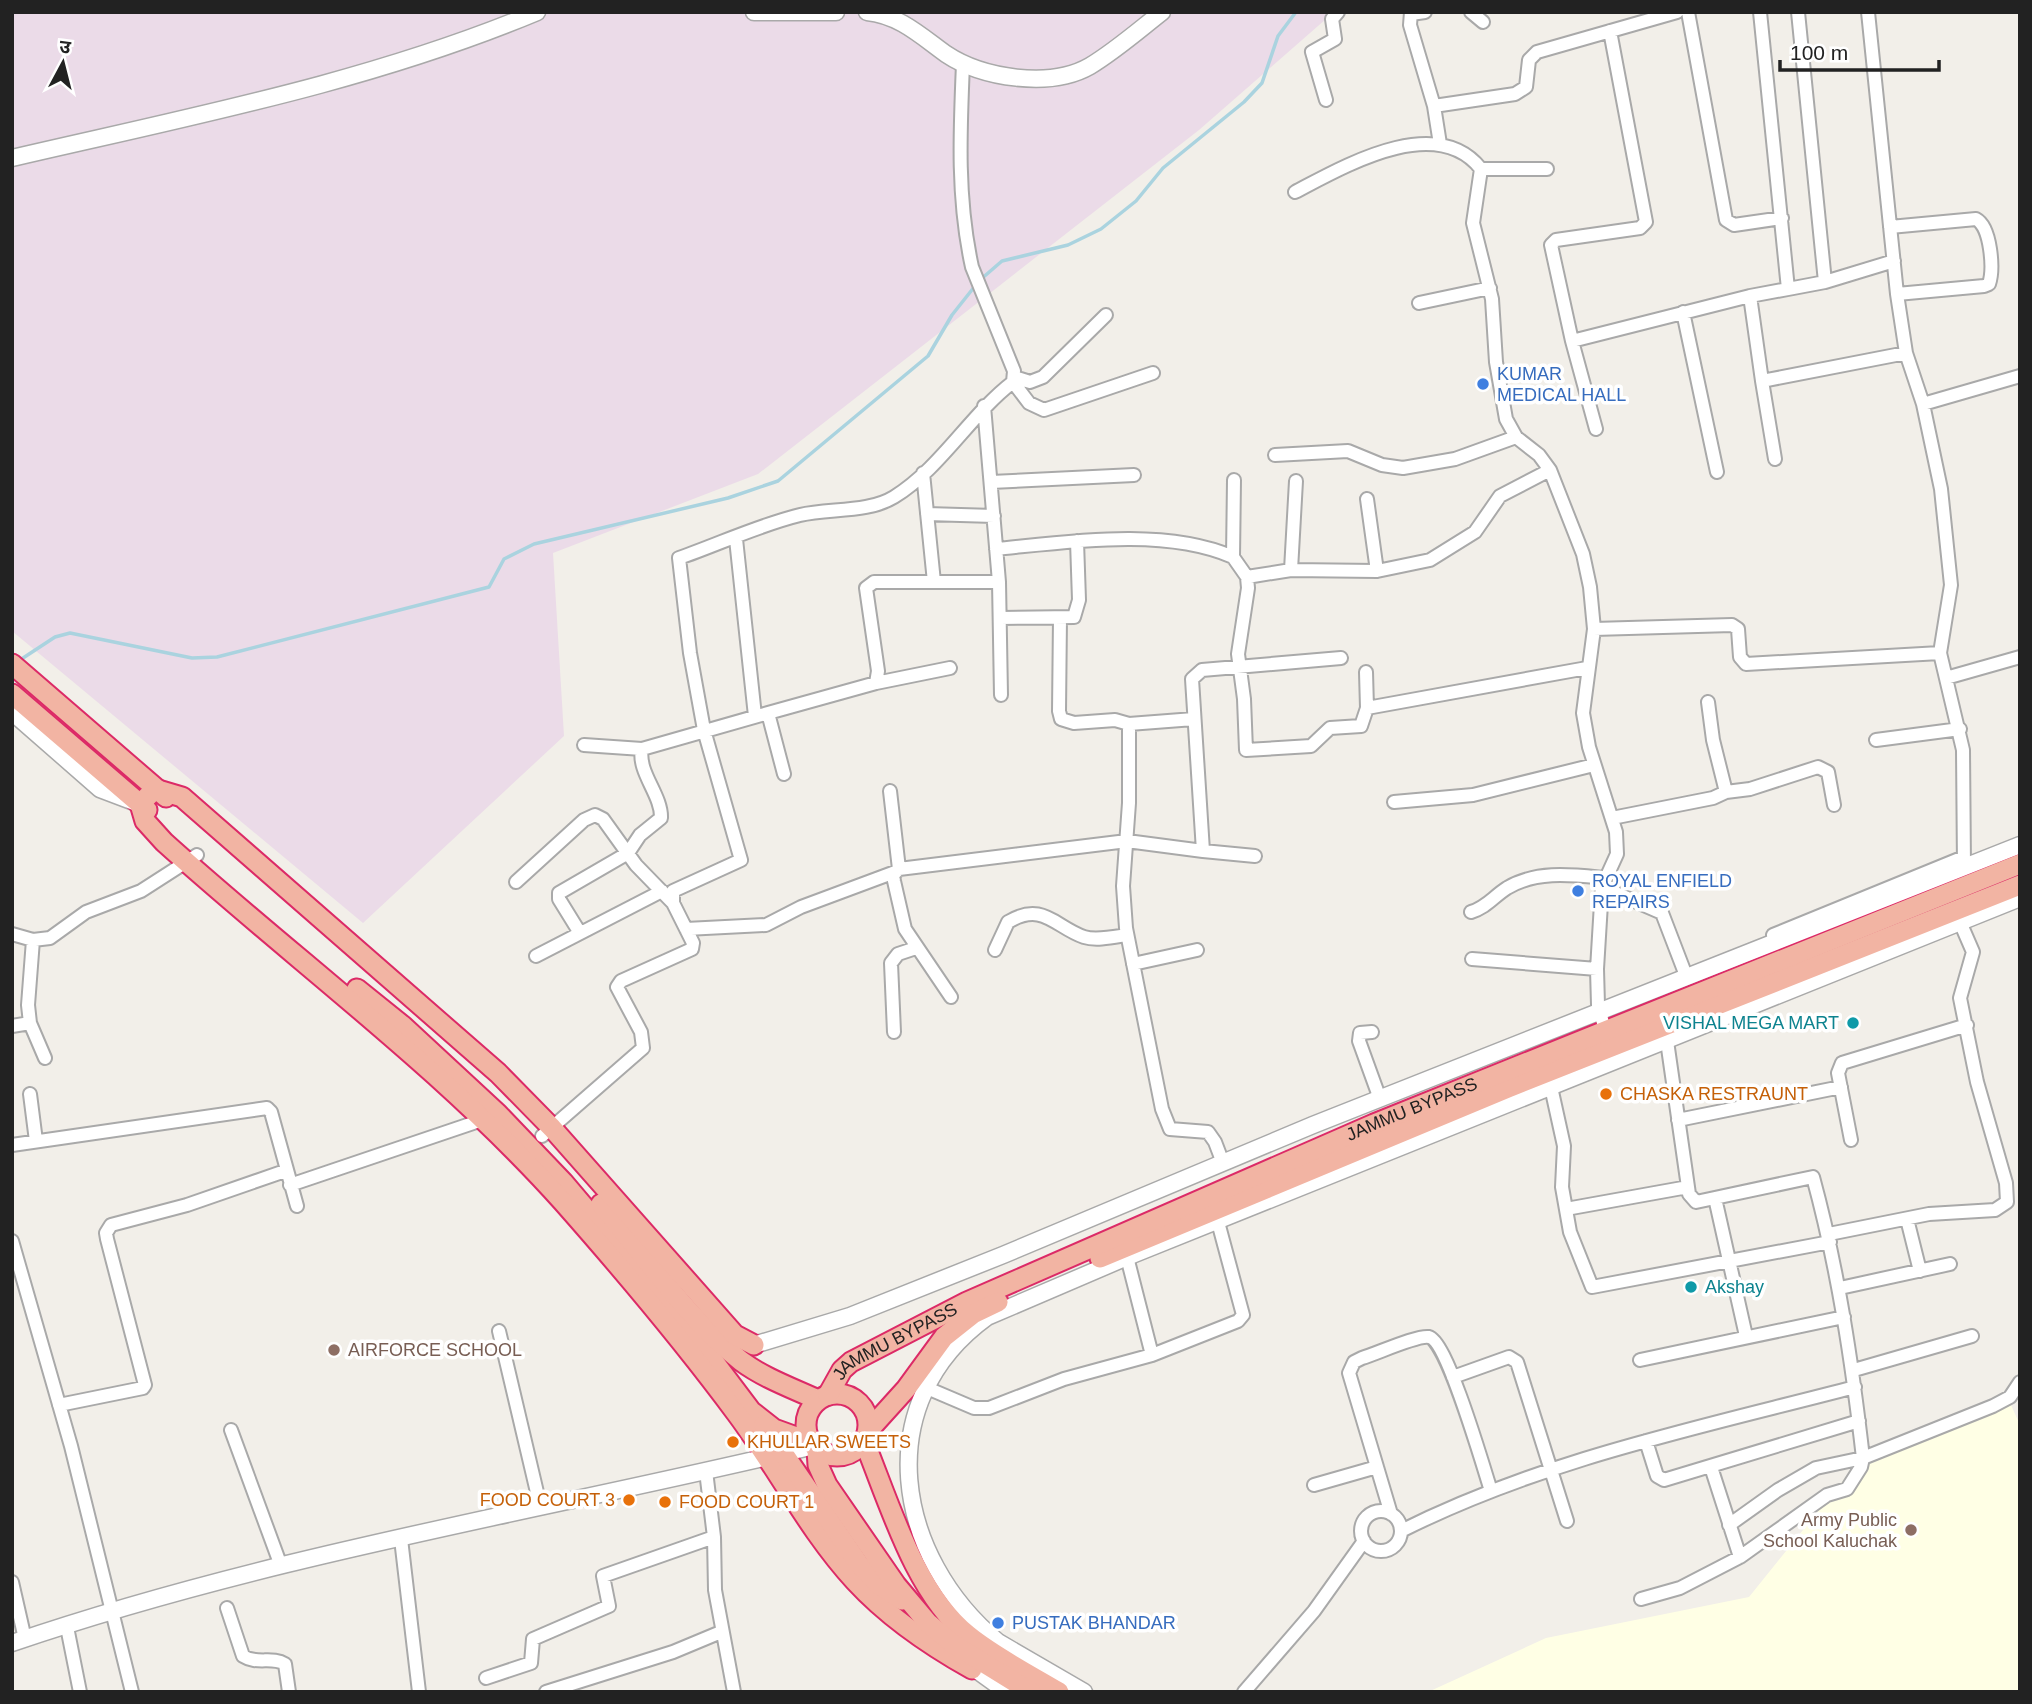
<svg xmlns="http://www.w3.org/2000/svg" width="2032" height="1704" font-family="Arial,'Noto Sans Devanagari',sans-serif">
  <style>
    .industrial { fill: #ebdbe8 }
    .education { fill: #ffffe5 }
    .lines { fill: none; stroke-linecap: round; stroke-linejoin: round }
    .stream { stroke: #aad3df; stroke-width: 3.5 }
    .minor-casing { stroke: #a9a9a9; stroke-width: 16 }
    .tertiary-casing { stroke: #a9a9a9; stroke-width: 19 }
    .trunk-casing { stroke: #dc2a67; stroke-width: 23 }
    .minor { stroke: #fff; stroke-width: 12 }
    .tertiary { stroke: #fff; stroke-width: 16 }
    .trunk { stroke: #f2b4a3; stroke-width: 19 }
    .shop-dot { fill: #3f7fe0; stroke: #fff; stroke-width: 2.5 }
    .culture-dot { fill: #0f9aa8; stroke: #fff; stroke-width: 2.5 }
    .food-dot { fill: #e8710a; stroke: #fff; stroke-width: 2.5 }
    .education-dot { fill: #8d6e63; stroke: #fff; stroke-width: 2.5 }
    .labels { text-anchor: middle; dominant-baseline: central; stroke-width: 7; stroke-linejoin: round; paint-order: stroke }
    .shop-label { font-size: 18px; fill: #366cbe; stroke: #fff; text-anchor: start }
    .culture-label { font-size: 18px; fill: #0d838f; stroke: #fff; text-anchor: end }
    .food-label { font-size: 18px; fill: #c56008; stroke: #fff; text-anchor: start }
    .street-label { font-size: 18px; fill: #222; stroke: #fff }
    .education-label { font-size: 18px; fill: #785e54; stroke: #fff; text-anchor: start }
  </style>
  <rect width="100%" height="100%" fill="#f2efe9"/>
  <path class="industrial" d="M12 12H1334L1199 130 758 474 553 553 564 736 363 923 12 631Z"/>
  <path class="education" d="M2011 1405 2020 1425V1692H1428L1546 1638 1749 1597 1857 1463Z"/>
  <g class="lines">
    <path class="stream" d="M980 280 1002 261 1068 245 1101 229 1136 201 1163 168 1244 102 1262 83 1278 36 1296 12
      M20 660 55 637 70 633 192 658 217 657 489 587 504 559 534 544 728 498 778 481 928 356 952 315 975 286"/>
    <g class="minor-casing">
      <path id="minor" d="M1411 12 1410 25 1434 106 1440 144
        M1471 12 1483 22
        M1688 12 1726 220 1734 225 1782 218
        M1760 12 1788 289 1750 296 1762 381 1906 353
        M1868 12 1897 294 1906 353 1923 404 1941 489 1951 585 1940 653 1963 750 1964 866
        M1411 14 1425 12
        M1326 100 1312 52 1335 39 1332 19 1338 12
        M1434 106 1515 94 1526 87 1529 60 1537 52 1677 12
        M1481 169H1547
        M1295 192C1343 167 1436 112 1481 169L1473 223 1492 299 1496 362 1506 419 1516 437 1539 455 1550 470 1583 554 1590 587 1594 629 1583 713 1589 747 1616 832 1617 854 1602 887 1597 969 1598 1005 1605 1030
        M1890 227 1976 219C1991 227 1994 269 1989 284L1984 286 1897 294
        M1825 282 1894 261
        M1788 289 1825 282 1798 12
        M1419 303 1490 288
        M1683 312 1717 472
        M1572 341 1551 245 1556 240 1640 228 1646 222 1610 31
        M1014 377 1030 382 1043 377 1106 315
        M1762 381 1775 459
        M1013 382 1029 403 1044 410 1153 373
        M1923 404 2020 376
        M1596 429 1572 341 1750 296
        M1275 455 1348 451 1382 465 1403 468 1455 459 1516 437
        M923 473 934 582H999L984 406
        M1234 480 1233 557 1247 577 1248 588 1238 654 1244 699 1246 750 1311 746 1330 728 1361 726 1367 708 1366 672
        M991 482 1134 475
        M1367 499 1377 571
        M927 514 994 516
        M736 539 755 716
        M996 549C1068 542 1165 527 1233 557
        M1291 570 1296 481
        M1247 577 1291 570 1377 571 1430 560 1475 532 1500 496 1550 470
        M999 582 1001 695
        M1000 618 1074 617 1079 600 1077 541
        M1060 618 1059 711 1061 719 1074 723 1115 720 1129 724 1194 719
        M1594 629 1732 625 1738 629 1740 657 1746 664 1940 653
        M1946 678 2020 657
        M876 683 950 668
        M1367 708 1587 668
        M1129 724V803L1123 886 1126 928 1162 1109 1170 1129 1208 1132 1215 1142 1223 1163
        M1876 740 1960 729
        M584 745 642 749
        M784 774 768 713 876 683 878 671 866 588 874 582H934
        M890 791 899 869
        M1726 792 1750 789 1818 767 1828 772 1834 805
        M1394 802 1473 795 1594 765
        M1612 818 1713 798 1726 792 1713 740 1708 702
        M1255 856 1203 851 1192 679 1202 670 1341 658
        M516 882 584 820 595 815 603 819 636 865 673 903
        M1602 887 1662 913 1685 973
        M1471 912C1487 907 1493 897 1507 888 1537 870 1573 875 1605 878
        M686 929 766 925 801 907 895 872
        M580 933 559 899V893L628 853 640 835 661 818C662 795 637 772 642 749L768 713
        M12 934 33 940 50 938 86 912 141 891 197 855
        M1773 935 1964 857
        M33 940 28 1005 30 1023 45 1058
        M995 950 1008 922C1043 901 1055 927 1084 937 1096 941 1114 937 1127 935
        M536 956 662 891
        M1472 959 1597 969
        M1133 964 1197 950
        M951 997 905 929 894 881 893 875 899 869 1127 841 1203 851
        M12 1026 30 1023
        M894 1032 891 963 898 954 916 948
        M1372 1032 1360 1033 1359 1041 1380 1099
        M1551 1087 1564 1146 1562 1187 1570 1232 1592 1287 1830 1242
        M30 1094 36 1141
        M1678 1120 1841 1087
        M542 1136 643 1048 641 1032 617 987 621 981 692 949 693 943 673 903V891L741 860 704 730 690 653 679 558C719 544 759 525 800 515 829 508 868 513 894 497 941 468 970 415 1013 382L1014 371 972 267C957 199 960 133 963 64
        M1851 1140 1838 1073 1842 1063 1967 1025
        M12 1145 267 1108 271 1112 297 1206
        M290 1185 488 1118
        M1688 1187 1689 1194 1696 1202 1813 1177C1838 1269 1852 1362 1863 1458L1816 1468 1778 1490 1729 1525
        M1715 1198 1746 1336
        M1566 1209 1688 1187 1667 1041
        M1907 1219 1920 1271
        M1829 1234 1929 1214 1995 1210 2007 1202 2006 1183 1977 1082 1960 998 1973 952 1960 922
        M12 1241 71 1446 132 1692
        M1127 1257 1152 1355
        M1840 1288 1950 1264
        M499 1331 540 1505
        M1640 1360 1844 1317
        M1854 1370 1972 1336
        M1453 1377 1509 1357 1517 1362 1567 1521
        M927 1388 974 1408H989L1064 1379 1152 1355 1238 1321 1243 1315 1218 1222
        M59 1405 143 1388 145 1385 107 1239 106 1233 111 1225 187 1205 285 1171
        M231 1430 281 1566
        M1646 1441 1657 1476 1664 1480 1859 1421
        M706 1471 714 1537 715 1590 734 1692
        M1314 1485 1377 1467
        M1361 1531a20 20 0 1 1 40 0a20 20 0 1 1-40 0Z
        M1391 1514 1349 1373 1354 1362 1362 1358C1376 1354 1417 1335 1429 1337 1447 1341 1484 1469 1491 1491
        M1401 1531C1544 1459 1702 1427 1855 1387
        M401 1539 419 1692
        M1740 1557 1827 1495 1847 1489 1861 1467 1863 1458 1993 1406 2010 1397 2020 1382
        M12 1582 25 1639
        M1641 1599 1680 1588 1740 1557 1711 1467
        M227 1608 243 1656C257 1665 272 1656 285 1664L289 1692
        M67 1627 80 1692
        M486 1678 531 1663 533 1639 609 1606 603 1576 714 1537
        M546 1692 673 1652 721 1632
        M1244 1692 1314 1611 1364 1541"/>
    </g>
    <g class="tertiary-casing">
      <path id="tertiary" d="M754 12H836
        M867 12C899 15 921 36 946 54 982 78 1050 89 1090 66 1115 51 1139 30 1162 12
        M12 158C188 117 370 82 537 12
        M12 712 100 789 137 803
        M754 1345 850 1316 1003 1255 1313 1125 2020 845
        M989 1639 998 1642 1084 1692
        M998 1642C895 1557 868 1403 987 1317L1127 1257 2020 898
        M12 1643C273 1554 547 1510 814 1446
        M964 1661 1007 1692"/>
    </g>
    <g class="trunk-casing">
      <g id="trunk">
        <path d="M12 664 166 797"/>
        <path d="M12 694 147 810"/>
        <path d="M357 989 403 1026 498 1114 563 1182 702 1346 751 1411 774 1429 810 1442"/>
        <path d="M601 1204C646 1257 687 1318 741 1361 764 1378 792 1388 818 1400"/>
        <path d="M1100 1258 1508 1088 2020 885"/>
        <path d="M754 1345 735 1335 552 1128 498 1073 182 797 155 789 140 804 145 821 164 842C297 962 443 1068 563 1202 623 1270 683 1341 737 1414 778 1469 809 1531 855 1581 889 1618 929 1645 972 1669"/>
        <circle cx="837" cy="1425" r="31"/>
        <path id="s1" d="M828 1395 842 1370 851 1362 967 1302 1374 1124 2020 864"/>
        <path d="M764 1425 859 1564 879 1585 902 1600"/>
        <path d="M868 1431 906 1389 944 1337 973 1314 998 1302"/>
        <path d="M864 1441C889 1502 915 1593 968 1635 995 1657 1029 1674 1059 1692"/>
        <path d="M817 1450 818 1465 827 1485 896 1585 928 1623 953 1644 1031 1692"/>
      </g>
    </g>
    <use href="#minor" class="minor"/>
    <use href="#tertiary" class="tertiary"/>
    <use href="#trunk" class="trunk"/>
  </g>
  <g class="shop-dot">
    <circle cx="1483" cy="384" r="7"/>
    <circle cx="1578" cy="891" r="7"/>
    <circle cx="998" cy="1623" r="7"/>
  </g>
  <g class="culture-dot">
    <circle cx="1853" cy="1023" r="7"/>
    <circle cx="1691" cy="1287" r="7"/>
  </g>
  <g class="food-dot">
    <circle cx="1606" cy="1094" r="7"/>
    <circle cx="733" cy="1442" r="7"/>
    <circle cx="629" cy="1500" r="7"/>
    <circle cx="665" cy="1502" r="7"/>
  </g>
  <g class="education-dot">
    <circle cx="334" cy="1350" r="7"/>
    <circle cx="1911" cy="1530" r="7"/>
  </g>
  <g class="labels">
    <g class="shop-label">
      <text x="1497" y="374">KUMAR<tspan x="1497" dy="21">MEDICAL HALL</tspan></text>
      <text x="1592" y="881">ROYAL ENFIELD<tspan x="1592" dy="21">REPAIRS</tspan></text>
      <text x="1012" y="1623">PUSTAK BHANDAR</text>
    </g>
    <g class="culture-label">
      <text x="1839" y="1023">VISHAL MEGA MART</text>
      <text x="1705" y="1287" text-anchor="start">Akshay</text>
    </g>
    <g class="food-label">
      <text x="1620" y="1094">CHASKA RESTRAUNT</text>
      <text x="747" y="1442">KHULLAR SWEETS</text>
      <text x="615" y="1500" text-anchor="end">FOOD COURT 3</text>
      <text x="679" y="1502">FOOD COURT 1</text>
    </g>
    <g class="street-label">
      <text stroke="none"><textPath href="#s1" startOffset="656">JAMMU BYPASS</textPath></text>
      <text stroke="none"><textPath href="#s1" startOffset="89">JAMMU BYPASS</textPath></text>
    </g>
    <g class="education-label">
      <text x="348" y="1350">AIRFORCE SCHOOL</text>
      <text x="1897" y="1520" text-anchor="end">Army Public<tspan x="1897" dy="21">School Kaluchak</tspan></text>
    </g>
  </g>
  <rect width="2032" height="1704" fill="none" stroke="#222222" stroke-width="28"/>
  <g transform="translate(63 63) rotate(7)" stroke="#ffffff" stroke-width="5" paint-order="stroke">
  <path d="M0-5L12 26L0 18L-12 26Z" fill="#222222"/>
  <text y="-10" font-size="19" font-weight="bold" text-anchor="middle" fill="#222222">उ</text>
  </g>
  <path d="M1780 60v10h159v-10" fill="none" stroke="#222222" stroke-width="3.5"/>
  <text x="1790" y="60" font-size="21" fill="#222222" stroke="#ffffff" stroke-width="5" paint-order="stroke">100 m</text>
</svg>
